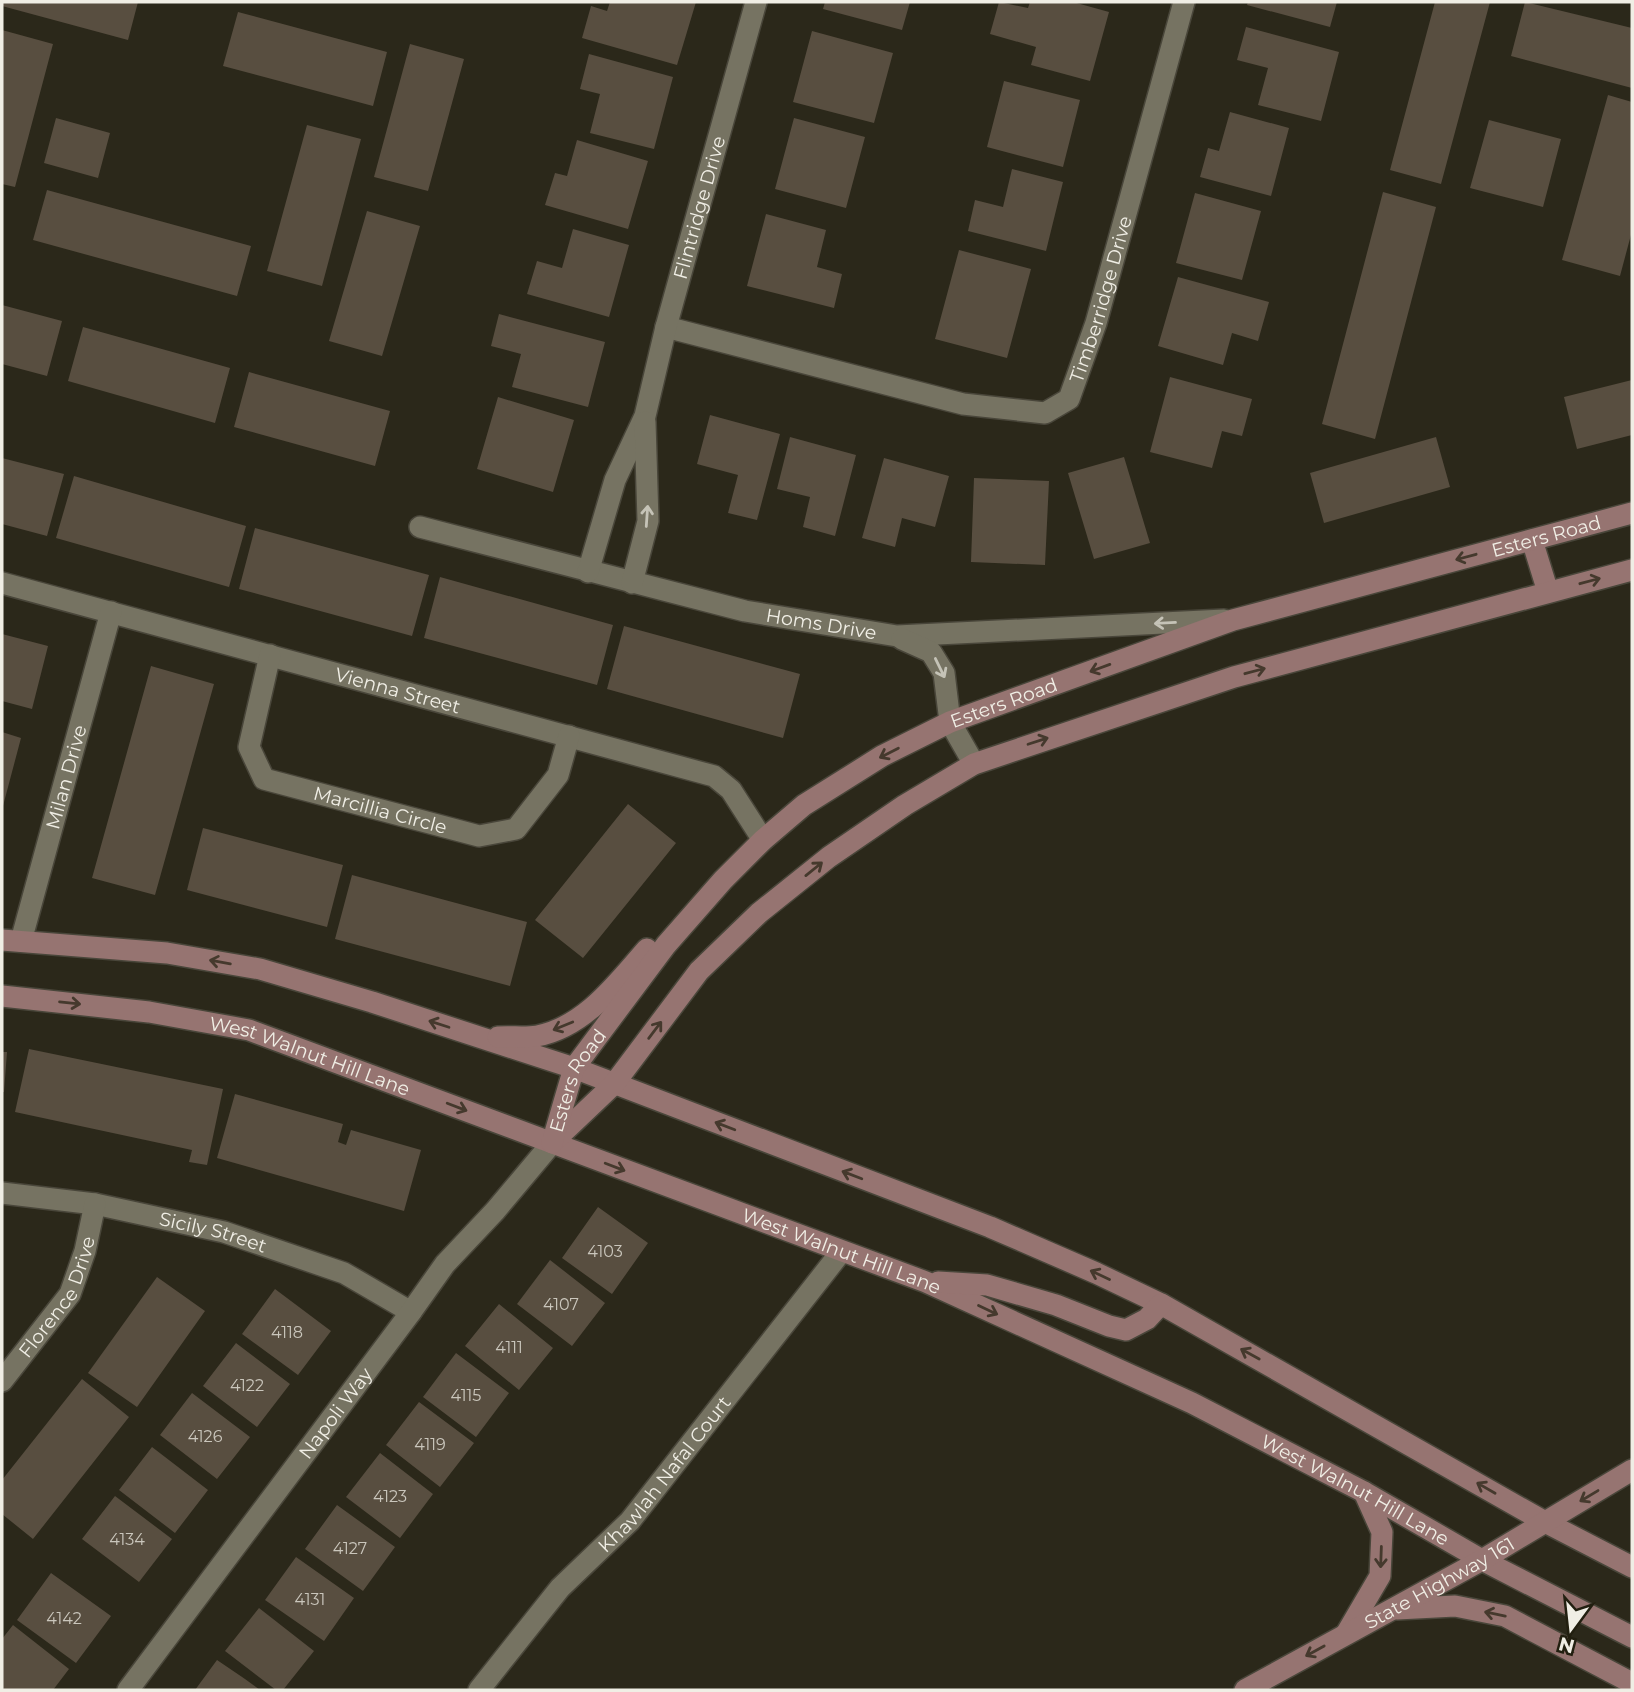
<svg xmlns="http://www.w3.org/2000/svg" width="1634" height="1692" font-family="Montserrat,sans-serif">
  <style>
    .building { fill: #584e40 }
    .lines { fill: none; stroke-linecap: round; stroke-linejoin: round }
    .street-casing { stroke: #49463a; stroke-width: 24 }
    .secondary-casing { stroke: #49463a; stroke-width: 24 }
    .street { stroke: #767362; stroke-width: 21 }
    .secondary { stroke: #967471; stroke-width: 21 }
    .oneway { stroke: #c5c3b7 }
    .oneway2 { stroke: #45392d }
    .labels { text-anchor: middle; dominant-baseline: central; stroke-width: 7; stroke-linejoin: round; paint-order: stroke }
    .number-label { font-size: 16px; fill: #cac6bc }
    .street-label { font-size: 19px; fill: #f0eee5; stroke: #221f10 }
  </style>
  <rect width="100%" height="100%" fill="#2b281a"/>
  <path class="building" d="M2 2H138L128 40 2 6Z
    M610 2H696L677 65 582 38 591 6 607 11Z
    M825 2H910L902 30 823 9Z
    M999 2 1028 8 1030 2H1073L1109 12 1090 81 1031 65 1036 47 990 34Z
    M1248 2H1337L1330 27 1247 5Z
    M1435 2H1490L1441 184 1390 170Z
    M1525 2 1632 28V88L1511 56Z
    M238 12 387 52 373 106 223 66Z
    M1246 27 1339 52 1321 121 1258 105 1268 68 1237 60Z
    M2 30 53 44 15 187 2 184Z
    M812 31 893 53 874 123 793 102Z
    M410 44 464 59 428 191 374 177Z
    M589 54 673 77 654 149 590 133 600 94 580 89Z
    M1004 81 1080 100 1063 167 987 147Z
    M1608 95 1632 102V231L1620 276 1562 260Z
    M1230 112 1289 128 1271 196 1200 177 1208 148 1219 151Z
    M56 118 110 133 98 178 44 163Z
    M794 118 865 137 846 208 775 189Z
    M1489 120 1561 139 1543 207 1470 188Z
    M307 125 361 139 322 286 267 271Z
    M577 140 648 161 628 229 545 205 555 173 567 176Z
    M1012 169 1063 182 1046 251 968 231 975 200 1003 207Z
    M47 190 251 246 237 296 33 240Z
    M1383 192 1436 207 1375 439 1322 424Z
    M1195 193 1261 211 1242 280 1176 263Z
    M367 211 420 226 382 356 329 341Z
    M766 214 826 230 817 267 842 274 834 308 747 286Z
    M573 229 629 245 609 317 527 294 537 261 562 268Z
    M959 250 1031 269 1007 358 935 339Z
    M1178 277 1269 302 1258 341 1232 333 1223 365 1158 346Z
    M2 305 62 321 47 376 2 364Z
    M499 314 605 342 588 407 512 387 521 354 491 346Z
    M83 327 230 368 215 423 68 381Z
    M249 372 390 411 375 466 234 427Z
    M1170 377 1252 399 1242 436 1222 431 1212 468 1150 452Z
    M1632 380V435L1577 449 1564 397Z
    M498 397 574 420 553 492 477 469Z
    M710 415 780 434 757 520 728 513 738 475 697 464Z
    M790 437 856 455 835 536 803 527 810 497 777 489Z
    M1436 437 1450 487 1324 523 1310 473Z
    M1124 457 1150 543 1094 559 1068 473Z
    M2 458 64 474 47 536 2 524Z
    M884 458 949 476 935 527 902 518 895 547 862 538Z
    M74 476 246 526 229 587 56 538Z
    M974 478 1049 481 1045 565 971 562Z
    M255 528 429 575 412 636 239 589Z
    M440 577 613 625 597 685 424 638Z
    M624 626 800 674 783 738 607 689Z
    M2 634 48 646 32 709 2 701Z
    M151 666 214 684 155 895 92 878Z
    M2 732 21 738 3 806H2Z
    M628 804 676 843 583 958 535 920Z
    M203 828 343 865 327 927 187 890Z
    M352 875 527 922 510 986 335 939Z
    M29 1049 223 1089 207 1165 189 1162 192 1150 15 1112Z
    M2 1052H7L4 1092H2Z
    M235 1094 343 1124 338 1142 346 1145 351 1130 421 1150 404 1211 217 1158Z
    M598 1207 648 1243 612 1294 562 1258Z
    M550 1260 605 1303 572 1346 517 1304Z
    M157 1277 205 1311 137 1407 88 1373Z
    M275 1289 331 1331 298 1375 242 1334Z
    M499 1304 553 1348 519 1390 465 1346Z
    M236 1343 290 1384 257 1427 203 1386Z
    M456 1353 509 1393 476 1437 423 1397Z
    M82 1379 129 1417 33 1539 2 1514V1480Z
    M192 1393 250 1437 217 1479 160 1435Z
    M419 1402 474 1443 440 1487 386 1445Z
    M152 1447 208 1490 175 1533 119 1490Z
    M380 1453 433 1494 400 1538 346 1497Z
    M115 1496 172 1539 139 1582 82 1539Z
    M337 1505 395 1547 363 1591 305 1549Z
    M296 1557 354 1598 324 1641 265 1600Z
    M51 1573 111 1616 76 1663 17 1620Z
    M259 1608 314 1651 283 1690H276L225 1651Z
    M13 1625 69 1669 53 1690H5L2 1688V1639Z
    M217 1660 245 1679 260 1690H195Z"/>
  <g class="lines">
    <g class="street-casing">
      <g id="street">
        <path id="s1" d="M666 327 963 404 1045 413 1069 399 1096 323 1184 2"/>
        <path id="s2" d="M420 527 745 611 897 636 1224 620"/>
        <path id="s3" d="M588 572 615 480 645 416 666 327 756 2"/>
        <path id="s4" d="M2 583 714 776 731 790 763 840"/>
        <path d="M632 583 648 521 645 422"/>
        <path d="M902 639 931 652 944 673 950 722 974 764"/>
        <path id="s5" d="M270 655 249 747 264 779 479 836 516 829 558 775 569 736"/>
        <path id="s6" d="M21 941 111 612"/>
        <path id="s7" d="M2 1193 95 1204 224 1232 344 1273 411 1312"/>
        <path id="s8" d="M2 1381 70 1294 85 1251 95 1204"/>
        <path id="s9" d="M128 1690 411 1312 445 1264 495 1211 552 1143"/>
        <path id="s10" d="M479 1690 560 1588 630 1521 841 1252"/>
      </g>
    </g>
    <g class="secondary-casing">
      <g id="secondary">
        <path d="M1532 540 1548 592"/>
        <path d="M2 940 167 953 260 969 372 1002 574 1068 990 1227 1096 1273 1161 1304 1545 1522 1632 1567"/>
        <path id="s11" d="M2 996 149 1012 249 1030 926 1282 1192 1403 1364 1492 1482 1560 1632 1637"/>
        <path d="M498 1037C511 1036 525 1038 537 1036 585 1027 617 983 647 949"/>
        <path d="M553 1142 614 1084 699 971 759 913 829 857 905 805 974 764 1234 677 1632 570"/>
        <path id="s12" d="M552 1143 574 1068 666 945 723 880 763 840 804 805 882 756 950 722 1233 620 1632 513"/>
        <path d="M938 1282 987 1285 1056 1305 1109 1326 1126 1330 1147 1319 1161 1304"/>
        <path d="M1397 1609 1455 1606 1505 1616 1632 1683"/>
        <path d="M1346 1634 1380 1576 1382 1532 1364 1492"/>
        <path id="s13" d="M1245 1690 1482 1560 1632 1470"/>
      </g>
    </g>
    <use href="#street" class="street"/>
    <use href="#secondary" class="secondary"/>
  </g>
  <defs><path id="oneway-shaft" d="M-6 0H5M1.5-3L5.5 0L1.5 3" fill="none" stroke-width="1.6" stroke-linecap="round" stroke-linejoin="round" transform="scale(1.75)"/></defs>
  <g class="oneway">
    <use href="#oneway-shaft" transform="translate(647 516) rotate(-86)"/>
    <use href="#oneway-shaft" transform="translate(1165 623) rotate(177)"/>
    <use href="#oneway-shaft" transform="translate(940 668) rotate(64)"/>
  </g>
  <g class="oneway2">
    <use href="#oneway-shaft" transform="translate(1466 557) rotate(165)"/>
    <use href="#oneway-shaft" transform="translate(1590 581) rotate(-15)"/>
    <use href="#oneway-shaft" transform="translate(1100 668) rotate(160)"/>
    <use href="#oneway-shaft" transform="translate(1255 671) rotate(-15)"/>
    <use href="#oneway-shaft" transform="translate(1038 741) rotate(-18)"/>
    <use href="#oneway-shaft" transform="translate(889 753) rotate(153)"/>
    <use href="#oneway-shaft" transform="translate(814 869) rotate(-39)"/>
    <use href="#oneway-shaft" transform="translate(220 962) rotate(-170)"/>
    <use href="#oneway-shaft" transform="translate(70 1003) rotate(6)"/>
    <use href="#oneway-shaft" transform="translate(439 1024) rotate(-162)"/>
    <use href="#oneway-shaft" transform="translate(563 1026) rotate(158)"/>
    <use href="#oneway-shaft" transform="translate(655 1030) rotate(-53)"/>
    <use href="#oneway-shaft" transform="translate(457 1107) rotate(21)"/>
    <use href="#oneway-shaft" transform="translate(725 1126) rotate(-159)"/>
    <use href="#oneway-shaft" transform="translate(615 1167) rotate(21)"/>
    <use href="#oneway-shaft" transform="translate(852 1175) rotate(-159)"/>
    <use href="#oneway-shaft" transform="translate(1100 1275) rotate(-155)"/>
    <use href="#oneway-shaft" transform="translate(988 1310) rotate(25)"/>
    <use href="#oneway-shaft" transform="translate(1250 1354) rotate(-151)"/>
    <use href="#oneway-shaft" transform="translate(1486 1488) rotate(-150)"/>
    <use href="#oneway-shaft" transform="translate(1589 1496) rotate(149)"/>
    <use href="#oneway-shaft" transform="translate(1381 1557) rotate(92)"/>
    <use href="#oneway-shaft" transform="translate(1495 1614) rotate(-168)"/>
    <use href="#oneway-shaft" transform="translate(1315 1651) rotate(151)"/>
  </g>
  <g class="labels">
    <g class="number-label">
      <text x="605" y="1251">4103</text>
      <text x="561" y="1304">4107</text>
      <text x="287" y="1332">4118</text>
      <text x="509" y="1347">4111</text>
      <text x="247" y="1385">4122</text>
      <text x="466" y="1395">4115</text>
      <text x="205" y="1436">4126</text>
      <text x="430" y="1444">4119</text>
      <text x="390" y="1496">4123</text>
      <text x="127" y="1539">4134</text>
      <text x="350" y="1548">4127</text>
      <text x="310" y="1599">4131</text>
      <text x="64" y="1618">4142</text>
    </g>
    <g class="street-label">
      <text stroke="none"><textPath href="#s3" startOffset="382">Flintridge Drive</textPath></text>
      <text stroke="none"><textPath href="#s1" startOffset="522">Timberridge Drive</textPath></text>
      <text stroke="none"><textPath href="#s12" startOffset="1222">Esters Road</textPath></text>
      <text stroke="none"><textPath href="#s2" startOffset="413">Homs Drive</textPath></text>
      <text stroke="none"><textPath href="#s4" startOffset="410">Vienna Street</textPath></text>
      <text stroke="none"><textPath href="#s12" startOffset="654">Esters Road</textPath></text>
      <text stroke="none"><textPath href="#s6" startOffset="170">Milan Drive</textPath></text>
      <text stroke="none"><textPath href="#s5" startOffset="250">Marcillia Circle</textPath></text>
      <text stroke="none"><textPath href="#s11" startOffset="315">West Walnut Hill Lane</textPath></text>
      <text stroke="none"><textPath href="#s12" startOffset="68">Esters Road</textPath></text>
      <text stroke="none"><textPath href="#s7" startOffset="215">Sicily Street</textPath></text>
      <text stroke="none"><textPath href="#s11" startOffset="882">West Walnut Hill Lane</textPath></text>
      <text stroke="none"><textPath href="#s8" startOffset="102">Florence Drive</textPath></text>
      <text stroke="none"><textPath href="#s9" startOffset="346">Napoli Way</textPath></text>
      <text stroke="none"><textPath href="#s10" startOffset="285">Khawlah Nafal Court</textPath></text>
      <text stroke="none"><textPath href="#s11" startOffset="1449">West Walnut Hill Lane</textPath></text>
      <text stroke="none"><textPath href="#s13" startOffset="222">State Highway 161</textPath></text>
    </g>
  </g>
  <rect width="1634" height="1692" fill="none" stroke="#f0eee5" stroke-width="7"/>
  <g transform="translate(1571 1629) rotate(195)" stroke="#221f10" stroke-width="5" paint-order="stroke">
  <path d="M0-5L12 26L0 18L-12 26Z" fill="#f0eee5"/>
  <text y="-10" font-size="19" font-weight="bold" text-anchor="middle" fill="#f0eee5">N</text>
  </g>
</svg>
